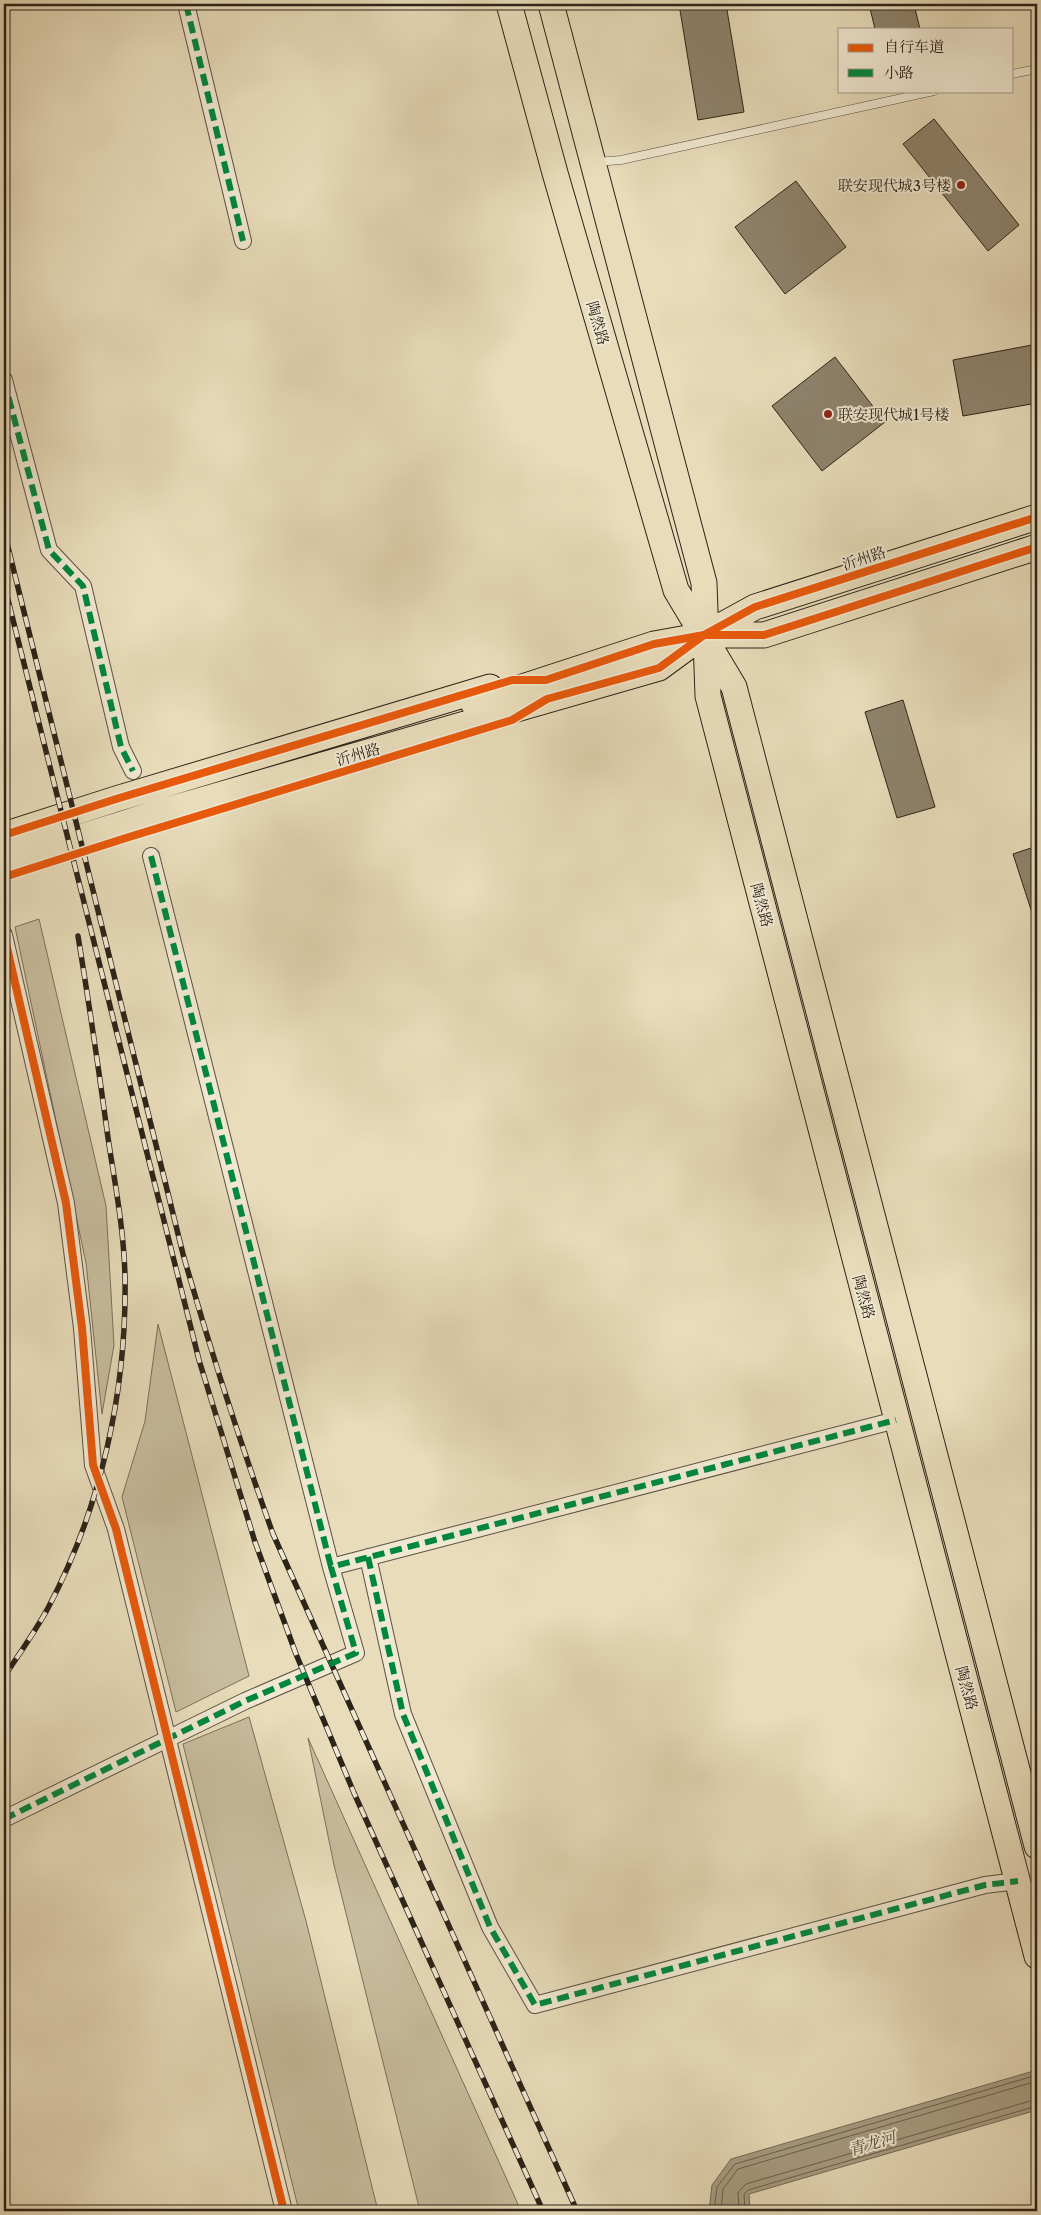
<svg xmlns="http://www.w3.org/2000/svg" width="1041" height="2215" font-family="'Libre Caslon Text','Noto Serif SC',serif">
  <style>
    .green { fill: #c8bd9f; stroke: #7a705c }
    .water { fill: #a89d83; stroke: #766c59 }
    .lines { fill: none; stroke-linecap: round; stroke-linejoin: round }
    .shore { stroke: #6a604e; stroke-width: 1 }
    .building { fill: #8e836d; stroke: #2c2319 }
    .lane-casing { stroke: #5b5141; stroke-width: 9 }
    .street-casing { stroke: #5b5141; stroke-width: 18 }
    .primary-casing { stroke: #2c2319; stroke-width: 27 }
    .lane { stroke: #f0e8d2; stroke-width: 8 }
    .street { stroke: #f0e8d2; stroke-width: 16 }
    .primary { stroke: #e8dcba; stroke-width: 25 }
    .rail-casing { stroke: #2c2319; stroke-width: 5.5 }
    .rail { stroke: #f0e8d2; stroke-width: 4; stroke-dasharray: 11; stroke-linecap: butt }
    .quiet { stroke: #00873e; stroke-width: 6; stroke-dasharray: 12 6; stroke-linecap: butt }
    .cycleway-casing { stroke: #f0e8d2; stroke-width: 11 }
    .cycleway { stroke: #e8590c; stroke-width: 8 }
    .poi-dot { fill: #8f2418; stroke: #f0e8d2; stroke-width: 2 }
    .labels { text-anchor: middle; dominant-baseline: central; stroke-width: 4; stroke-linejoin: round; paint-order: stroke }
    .poi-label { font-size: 15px; fill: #2c2319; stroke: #f0e8d2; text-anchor: end }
    .street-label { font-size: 15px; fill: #2c2319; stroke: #f0e8d2 }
    .water-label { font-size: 16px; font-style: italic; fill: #574e3e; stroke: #f0e8d2 }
  </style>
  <rect width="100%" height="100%" fill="#e8dcba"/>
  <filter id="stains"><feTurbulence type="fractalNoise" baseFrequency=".004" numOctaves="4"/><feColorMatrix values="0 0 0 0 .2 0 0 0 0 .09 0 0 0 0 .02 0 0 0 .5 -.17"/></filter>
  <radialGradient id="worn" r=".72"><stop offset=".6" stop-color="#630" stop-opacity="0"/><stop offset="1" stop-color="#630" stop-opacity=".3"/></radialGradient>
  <path class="green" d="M39 919 106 1206 114 1345 102 1414 86 1263 15 927Z
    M158 1324 249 1676 176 1712 122 1497 145 1421Z
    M249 1717 306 1921 378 2211H299L183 1744Z
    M308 1738 521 2211H420L334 1865Z"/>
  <path class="water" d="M1037 2070V2110L749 2194 750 2211H709L712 2185 731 2159Z"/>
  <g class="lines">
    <path class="shore" d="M714 2211 717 2187 735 2164 1037 2075
      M721 2211 723 2189 738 2169 1037 2081
      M739 2211 738 2192 746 2184 1037 2099
      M745 2211 744 2194 748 2190 1037 2106"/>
  </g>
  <path class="building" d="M679 4H726L744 112 698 120Z
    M869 4H914L920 29H875Z
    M934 119 1019 225 988 251 903 144Z
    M796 181 846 247 785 294 735 227Z
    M1037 344V403L963 416 953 360Z
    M835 357 885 422 822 471 772 406Z
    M903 700 935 807 897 818 865 712Z
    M1037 846V918L1034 919 1013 854Z"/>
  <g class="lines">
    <g class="lane-casing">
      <path id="lane" d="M1012 74 1037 69
        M596 162 621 160 934 91"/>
    </g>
    <g class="street-casing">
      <path id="street" d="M186 4 243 241
        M4 380 49 550 83 586 121 747 133 771
        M151 856 331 1567
        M4 935 66 1203 82 1328 93 1465 116 1529 284 2211
        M368 1557 403 1714 490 1927 535 2005 985 1885 1018 1881
        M4 1819 245 1701 356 1653 331 1567 896 1420"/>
    </g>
    <g class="primary-casing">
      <path id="primary" d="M509 4 555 173 676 590 734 687 1037 1846
        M551 4 704 583 708 696 1037 1956
        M473 703 654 644 704 635H764L1037 547
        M4 835 116 799 490 687
        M4 861 163 811 659 668 704 635 755 607 1037 517"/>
    </g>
    <use href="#lane" class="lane"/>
    <use href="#street" class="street"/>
    <use href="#primary" class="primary"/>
    <g class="rail-casing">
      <path id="rail" d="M4 531 183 1254C210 1349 240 1442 273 1534L577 2211
        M4 584 199 1360 255 1542 296 1654 354 1793 543 2211
        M4 1677C19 1654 35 1632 48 1608 101 1508 127 1390 125 1277 124 1230 115 1184 108 1138 99 1071 89 1003 78 936"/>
    </g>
    <use href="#rail" class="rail"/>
    <path class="quiet" d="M186 4 243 241
      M4 380 49 550 83 586 121 747 133 771
      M151 856 331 1567
      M368 1557 403 1714 490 1927 535 2005 985 1885 1018 1881
      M4 1819 245 1701 356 1653 331 1567 896 1420"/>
    <g class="cycleway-casing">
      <path id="cycleway" d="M4 835 116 799 512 680H546L654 644 704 635H764L1037 547
        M4 877 129 837 512 720 547 699 659 668 704 635 755 607 1037 517
        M4 935 66 1203 82 1328 93 1465 116 1529 284 2211"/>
    </g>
    <use href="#cycleway" class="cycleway"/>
  </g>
  <g class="poi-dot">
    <circle cx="961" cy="185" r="5"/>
    <circle cx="828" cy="414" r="5"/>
  </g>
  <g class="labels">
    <g class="poi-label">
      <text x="951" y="185">联安现代城3号楼</text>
      <text x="838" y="414" text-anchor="start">联安现代城1号楼</text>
    </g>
    <g class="street-label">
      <text transform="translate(598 323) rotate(74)">陶然路</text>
      <text transform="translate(864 558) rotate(-18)">沂州路</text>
      <text transform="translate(358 754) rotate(-16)">沂州路</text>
      <text transform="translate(762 905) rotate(75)">陶然路</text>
      <text transform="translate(864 1297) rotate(75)">陶然路</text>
      <text transform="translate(967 1688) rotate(75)">陶然路</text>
    </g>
    <g class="water-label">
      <text transform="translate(872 2143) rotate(-17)">青龙河</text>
    </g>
  </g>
  <rect width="1041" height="2215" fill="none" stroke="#e8dcba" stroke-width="20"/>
  <rect x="5" y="5" width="1031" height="2205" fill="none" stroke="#2c2319" stroke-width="2.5"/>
  <rect x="10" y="10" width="1021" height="2195" fill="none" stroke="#2c2319"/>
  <rect x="838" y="28" width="175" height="65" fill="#f0e8d2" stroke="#a29988"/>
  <rect x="848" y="44" width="25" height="8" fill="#e8590c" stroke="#a29988"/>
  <text x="884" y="52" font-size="15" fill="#2c2319">自行车道</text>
  <rect x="848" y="69" width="25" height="8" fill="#00873e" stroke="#a29988"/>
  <text x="884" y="78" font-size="15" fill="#2c2319">小路</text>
  <rect width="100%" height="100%" filter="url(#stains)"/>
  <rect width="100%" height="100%" fill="url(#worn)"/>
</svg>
